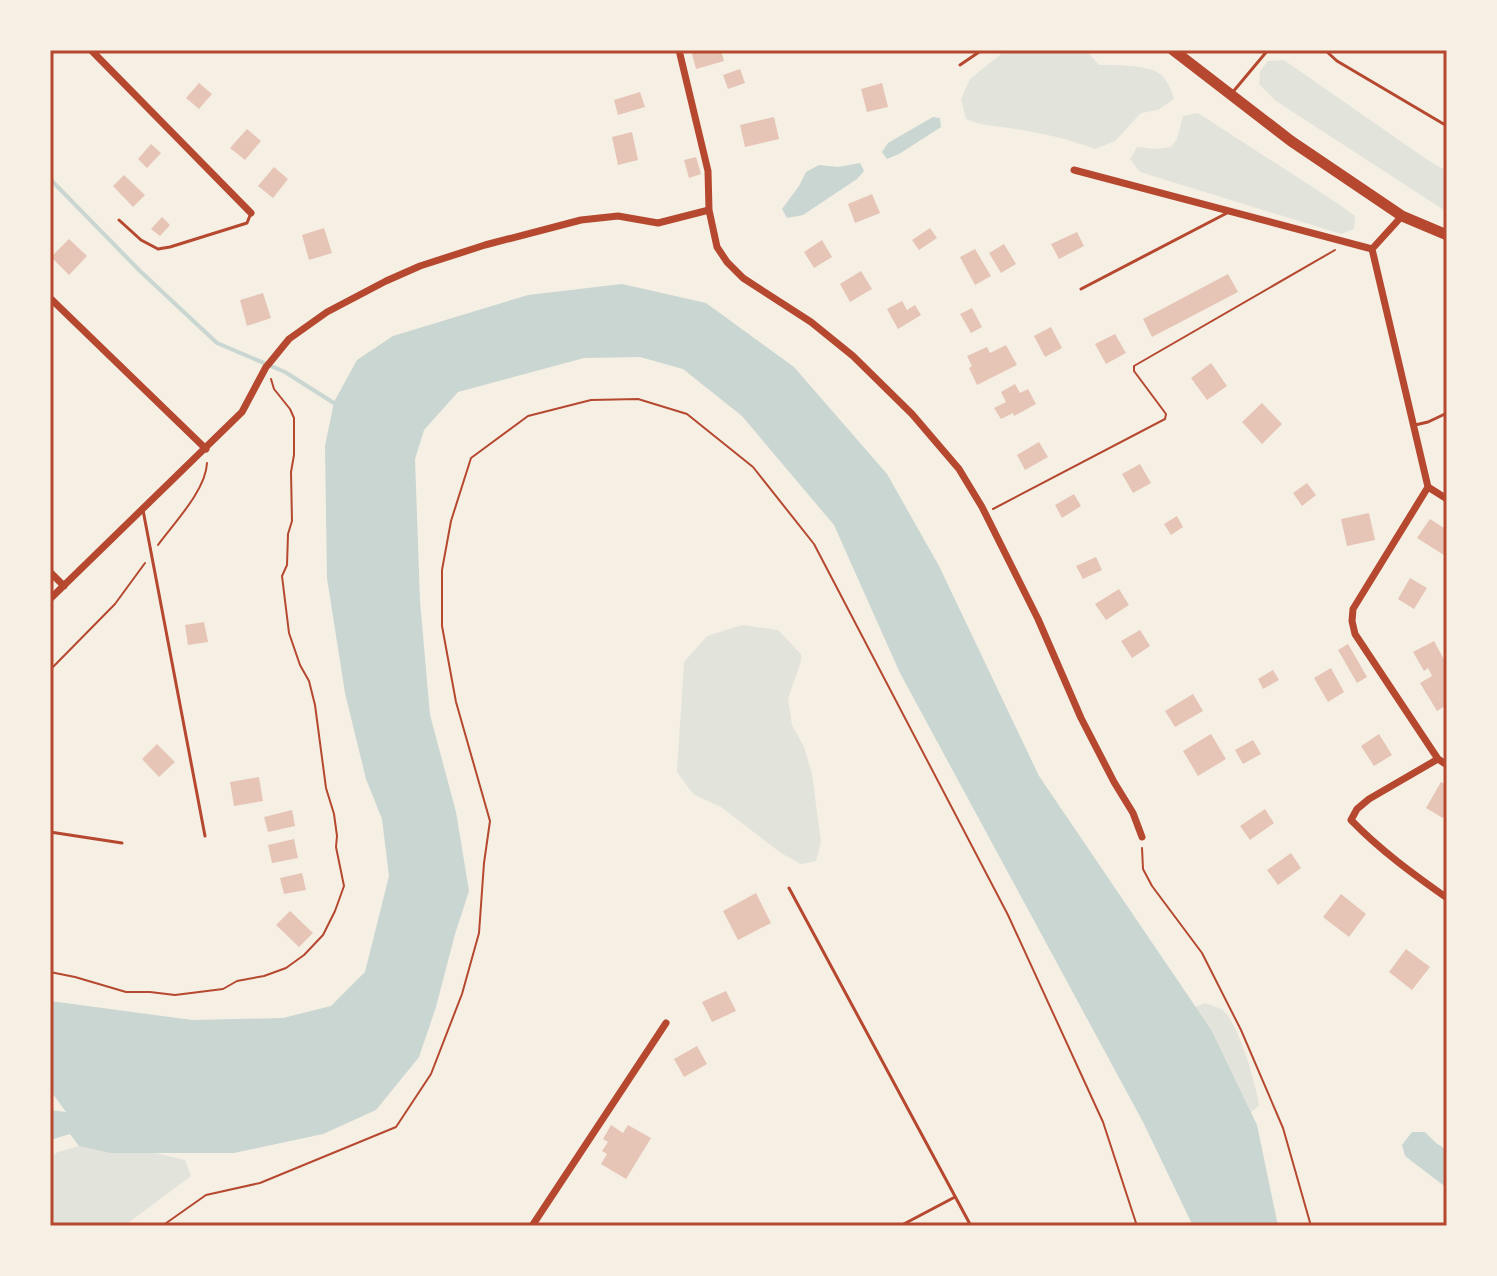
<svg xmlns="http://www.w3.org/2000/svg" width="1497" height="1276" font-family="Overpass,sans-serif">
  <style>
    .green { fill: #e2e4dc }
    .water { fill: #c9d6d2 }
    .lines { fill: none; stroke-linecap: round; stroke-linejoin: round }
    .stream { stroke: #c9d6d2; stroke-width: 4 }
    .building { fill: #e6c5b7 }
    .path { stroke: #b5482f; stroke-width: 2 }
    .service { stroke: #b5482f; stroke-width: 3 }
    .minor { stroke: #b5482f; stroke-width: 7 }
    .trunk { stroke: #b5482f; stroke-width: 11 }
    .neatline { fill: none; stroke: #b5482f; stroke-width: 3 }
  </style>
  <rect width="100%" height="100%" fill="#f6efe4"/>
  <path class="green" d="M1006 50H1086L1099 65C1113 65 1145 65 1157 72 1167 78 1171 89 1174 99L1158 110 1141 113 1115 141 1095 149C1069 139 1043 133 1015 129 996 125 985 127 966 119L961 99 970 79Z
    M1284 60 1429 161 1447 171V212L1276 101 1259 84 1260 71 1268 61Z
    M1198 113 1337 203 1355 216 1354 229 1341 234 1140 172 1130 159 1137 147 1155 149 1171 147 1177 139 1183 116Z
    M742 625 778 630 801 654V661L788 699 792 725 804 747 812 774 821 842 816 861 801 864 781 853 721 807 693 794 677 772 684 662 707 636Z
    M1205 1003C1210 1005 1218 1007 1223 1010 1238 1023 1257 1086 1259 1106L1251 1112 1212 1031 1195 1007Z
    M79 1146 110 1153 151 1152 185 1160 191 1176 124 1226H50V1157L58 1152Z"/>
  <path class="water" d="M933 117 940 118 941 127 899 154 887 159 882 152 888 143Z
    M860 163 864 171 857 179 803 215 787 218 782 209 799 186 806 172 819 165 838 167Z
    M622 284 706 303 794 367 887 474 939 566 1039 776 1212 1031 1257 1125 1278 1226H1193L1143 1122 900 673 834 525 742 416 683 369 640 357 584 358 458 392 424 430 415 459 420 601 430 715 456 812 469 891 455 934 436 1007 419 1057 376 1110 323 1134 234 1153H110L79 1146 70 1134 50 1140V1110L66 1112 50 1090V1001L192 1020 283 1018 331 1006 365 972 389 876 382 819 366 779 345 693 327 578 325 446 334 402 357 360 393 336 528 295Z
    M1412 1132H1425L1436 1143 1447 1150V1188L1405 1156 1402 1145Z"/>
  <g class="lines">
    <path class="stream" d="M50 179 140 271 217 343 285 372 337 405"/>
  </g>
  <path class="building" d="M691 50H721L724 61 696 69Z
    M740 69 745 83 728 89 723 75Z
    M199 83 212 94 199 109 186 98Z
    M882 83 888 107 867 112 861 89Z
    M640 92 645 107 618 115 614 100Z
    M774 117 779 139 745 147 740 125Z
    M247 129 261 141 245 160 230 148Z
    M632 132 638 160 618 165 612 137Z
    M151 144 161 153 147 168 138 159Z
    M696 157 701 174 689 178 684 160Z
    M274 167 288 179 273 198 258 186Z
    M124 175 145 195 133 207 113 186Z
    M872 194 880 213 855 223 848 204Z
    M162 217 170 225 160 236 151 229Z
    M324 228 332 253 309 260 302 235Z
    M930 228 937 238 919 250 912 240Z
    M1077 232 1084 246 1059 259 1051 244Z
    M69 239 87 256 69 275 51 257Z
    M822 240 832 257 814 268 804 252Z
    M1004 244 1016 264 1001 273 989 253Z
    M975 249 991 276 975 285 960 257Z
    M861 271 872 289 850 302 840 284Z
    M1228 274 1238 292 1152 337 1143 319Z
    M263 293 271 318 247 326 240 300Z
    M902 301 907 310 915 305 921 315 898 329 887 309Z
    M972 308 982 327 971 333 960 314Z
    M1051 327 1062 348 1045 357 1034 336Z
    M1115 334 1126 353 1106 364 1095 344Z
    M1006 345 1017 365 977 385 969 368 972 366 967 356 987 347 990 353Z
    M1211 363 1227 386 1207 400 1191 378Z
    M1015 384 1020 393 1028 389 1036 404 1014 416 1013 413 1001 419 994 408 1006 402 1001 392Z
    M1262 403 1282 424 1262 444 1242 422Z
    M1039 442 1048 457 1025 470 1017 455Z
    M1140 464 1151 483 1133 493 1122 474Z
    M1307 483 1316 495 1302 506 1293 493Z
    M1074 494 1081 506 1062 518 1055 505Z
    M1369 513 1375 540 1347 546 1341 519Z
    M1177 516 1183 527 1171 535 1164 524Z
    M1430 519 1447 530V557L1417 538Z
    M1096 557 1102 570 1083 579 1076 566Z
    M1410 578 1427 588 1414 609 1398 599Z
    M1119 589 1129 605 1106 620 1095 604Z
    M204 622 208 642 188 645 185 625Z
    M1140 630 1150 646 1132 658 1121 641Z
    M1434 641 1447 665V705L1437 711 1420 683 1432 676 1428 668 1424 671 1413 652Z
    M1348 644 1367 677 1357 683 1338 650Z
    M1331 668 1344 692 1328 702 1314 678Z
    M1273 670 1279 680 1263 689 1258 679Z
    M1193 694 1203 711 1175 727 1165 711Z
    M1211 734 1226 759 1198 776 1183 751Z
    M1379 734 1392 755 1374 766 1361 746Z
    M1253 740 1261 754 1243 764 1235 750Z
    M157 744 175 762 159 777 142 759Z
    M259 777 263 801 234 806 230 782Z
    M1441 782 1447 785V811L1443 818 1426 808Z
    M1265 809 1274 823 1250 840 1240 826Z
    M292 810 295 826 268 832 264 817Z
    M294 839 298 858 272 863 268 845Z
    M1291 853 1301 868 1278 885 1267 870Z
    M302 873 306 890 284 894 280 878Z
    M756 893 771 923 738 940 723 911Z
    M1341 894 1366 914 1349 937 1323 917Z
    M290 911 313 933 299 947 276 925Z
    M1406 949 1430 967 1412 990 1389 972Z
    M726 991 736 1011 712 1022 702 1002Z
    M697 1046 707 1064 684 1077 674 1059Z
    M611 1125 623 1133 628 1125 651 1138 626 1179 601 1164 607 1154 602 1151 608 1142 603 1139Z"/>
  <g class="lines">
    <path class="path" d="M993 509 1165 419 1166 414 1134 371V366L1335 250
      M158 545C174 523 206 490 207 463
      M50 670 115 604 145 563
      M1142 848 1143 869 1152 886 1202 953 1241 1030 1283 1128 1311 1226
      M50 972 75 977 126 992H150L175 995 223 989 237 981 264 976 286 968 304 955 323 935 335 911 344 886 336 847 337 836 334 814 326 788 315 705 309 681 300 665 289 633 282 576 287 565 288 534 292 521 291 472 294 455V418L290 409 274 389 271 379
      M162 1226 206 1195 260 1183 396 1127 431 1074 462 994 479 933 484 863 490 821 456 702 442 626V570L451 521 471 458 528 416 591 400 638 399 687 414 753 467 814 544 1008 915 1103 1122 1137 1226"/>
    <path class="service" d="M1325 50 1337 61 1447 126
      M960 65 982 50
      M1232 93 1268 50
      M119 220 141 240 158 249 170 247 247 223 251 213
      M1081 289 1227 213
      M1415 425 1428 422 1447 413
      M143 510 205 836
      M50 832 122 843
      M789 888 971 1226
      M900 1226 955 1197"/>
    <path class="minor" d="M91 50 251 213
      M679 50 708 171 709 210 717 247 727 262 743 278 811 322 853 356 912 414 959 469 982 507 1038 619 1081 718 1114 782 1133 813 1142 837
      M1074 170 1372 249
      M1402 216 1372 249 1428 487 1353 609 1352 621 1355 634 1438 759 1447 765
      M50 298 206 449
      M267 366 289 339 327 312 386 281 420 266 485 245 581 220 618 216 658 223 709 210
      M1428 487 1447 499
      M50 572 64 586
      M50 599 242 412 266 367
      M1438 759 1369 799 1357 809 1351 820C1380 850 1413 874 1447 898
      M532 1226 666 1023"/>
    <path class="trunk" d="M1173 50 1291 141 1402 216 1447 235"/>
  </g>
  <rect width="1497" height="1276" fill="none" stroke="#f6efe4" stroke-width="104"/>
  <rect x="52" y="52" width="1393" height="1172" class="neatline"/>
</svg>
